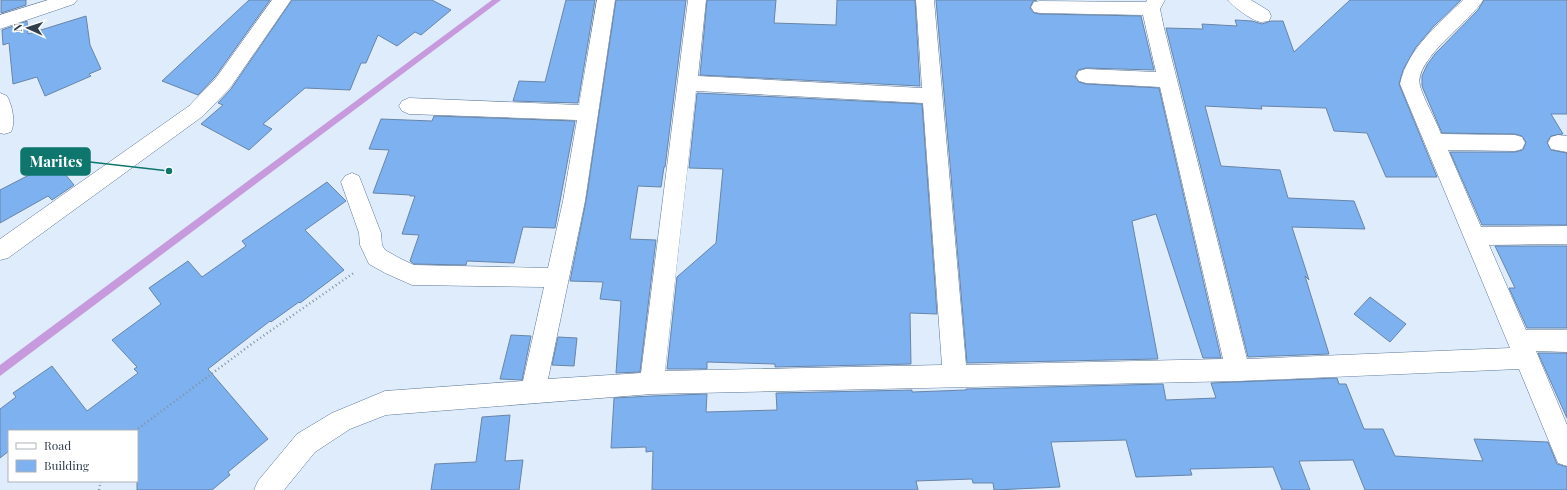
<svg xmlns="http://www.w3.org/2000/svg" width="1567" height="490" font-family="'Playfair Display',serif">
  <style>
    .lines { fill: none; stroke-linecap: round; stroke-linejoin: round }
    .stream { fill: #c69add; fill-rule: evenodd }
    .building { fill: #7db1ef; stroke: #6885a8 }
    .minor-casing { stroke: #5a7698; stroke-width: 1 }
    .path { stroke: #8491a0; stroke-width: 2.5; stroke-dasharray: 1 3; stroke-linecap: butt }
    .minor { fill: #fff; fill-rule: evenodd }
    .leader { fill: none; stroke: #0f766e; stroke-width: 1.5 }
    .callout-dot { fill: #0f766e; stroke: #fff; stroke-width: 1.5 }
    .callout { fill: #0f766e; stroke: #0f766e; stroke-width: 1.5 }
    .callout-label { font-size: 15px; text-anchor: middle; font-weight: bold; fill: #fff }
  </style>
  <rect width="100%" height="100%" fill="#dfecfb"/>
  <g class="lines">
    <path class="stream" d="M492 0H501L0 376V365Z"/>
  </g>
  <path class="building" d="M1 0H26V5L1 13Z
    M249 0H270L215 77 198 95 162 81Z
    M292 0H432L451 10 421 35 415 32 397 46 378 35 366 63H361L350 90 305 88 263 124 272 129 249 150 201 124 223 105 218 103 231 89Z
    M566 0H595L578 103 513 101 519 81 545 82Z
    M616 0H686L665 167H664L661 187 638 186 630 239 656 240 640 372 616 373 621 301 600 299 603 282 570 281 586 201Z
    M707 0H776L774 23 836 25 837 0H915L920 86 700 75Z
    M936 0H1037L1033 1 1030 8 1034 13 1040 14 1141 16 1154 70 1086 68 1078 70 1075 77 1079 82 1086 84 1159 88 1221 358H1203L1156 214 1132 221 1158 359 967 363Z
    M1350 0H1461L1433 27 1416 47 1403 70 1399 84 1437 177H1386L1367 133 1334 131 1326 108 1261 106 1262 109 1205 106 1221 166 1280 170 1288 198 1354 201 1365 229 1292 227 1309 280 1305 276 1329 354 1248 357 1166 28 1203 29 1202 24 1237 26 1235 20 1252 21 1262 24 1271 21H1283L1294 52Z
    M1484 0H1567V114H1551L1563 134 1551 136 1547 142 1551 150 1567 153V225H1482L1450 152H1515L1523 150 1526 142 1522 136 1515 134 1442 133 1424 91 1422 86V76L1427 65 1435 54 1478 10Z
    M86 16 90 45 101 69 89 74 91 76 45 96 37 77 13 84 9 43 3 45 2 30 27 21 28 34Z
    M697 93 922 104 937 314 910 313 911 364 775 367V364L707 362V369H667L677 277 716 243 723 169 689 168Z
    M434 116 575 121 555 228 523 227 514 263 467 261 466 265 414 264 410 261 419 235 402 234 415 196H410V195L373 193 389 150 369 149 381 119 432 121Z
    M47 152 74 185 52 200 48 196 0 223V190L31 174 24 166Z
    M327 182 346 201 305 230 344 270 300 303 299 302 271 322 270 321 208 369 268 439 228 472 230 475 212 490H137V431H9V451L0 458V409L16 397 13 393 52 366 87 411 138 373 134 369 137 367 112 340 161 304 149 288 188 261 202 277 246 246 242 241Z
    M1495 246H1567V328H1527L1509 288H1515Z
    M1370 297 1406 324 1390 342 1354 314Z
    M511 335 531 336 522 380 500 379Z
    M558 337 577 338 574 366 552 365Z
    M1538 353H1567V418L1554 389Z
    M1337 378 1339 384H1346L1364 429H1383L1395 456 1483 461 1474 439 1548 442 1557 464 1567 467V490H1365L1353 460 1299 461 1310 490H1282L1273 467 1190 469 1192 475 1136 477 1126 440 1051 442 1060 487 994 490 993 483H973L972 479 916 481 918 490H652L653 451 646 452V447L611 448 614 398 652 396 707 394 706 412 777 410 776 393 912 390V392L966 390V389L1163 384 1166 400 1216 398 1211 383Z
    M510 415 505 461 523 460 519 490H431L435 464 476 462 482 417Z"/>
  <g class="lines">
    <g class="minor-casing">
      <path id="minor" d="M48 0H77L74 4 0 29V15Z
        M272 0H291L230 88 203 116 8 258 0 260V239L189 106 216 78Z
        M597 0H615L585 201 548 379 641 373 688 0H706L698 76 922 88 916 0H934L966 365 1223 359 1160 87 1086 83 1079 81 1076 76 1079 71 1086 69 1156 72 1143 15 1040 13 1034 12 1031 7 1034 2 1040 1 1146 2 1147 0H1165L1160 9 1164 28 1247 359 1510 348 1400 84C1408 48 1438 25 1463 0H1483C1471 21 1413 60 1420 86 1425 102 1435 118 1441 134L1515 135 1522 137 1525 143 1522 149 1515 151 1448 150 1481 227 1567 226V244L1489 245 1526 330H1567V352L1536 351 1567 425V466L1558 463 1519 369 1238 381 652 394 386 415 350 429 315 452 284 490H254L258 481 297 434 332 413 385 391 523 381 544 287 412 285 385 273 369 264 360 245 359 233 341 182 345 176 352 173 359 176 381 233 382 245 385 250 401 259 414 265 548 268 563 201 577 120 409 114 402 111 399 106 402 101 409 98 579 105ZM696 91 923 103 942 365 665 371Z
        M1228 0H1251L1269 11 1271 16 1269 21C1266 21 1264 22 1262 22 1255 23 1232 6 1228 0Z
        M0 93 7 96C12 105 16 122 11 132L4 134 0 133Z
        M1558 135 1567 136V152L1551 149 1548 143 1551 137Z"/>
    </g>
    <path class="path" d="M135 431 253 343 355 272
      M99 490 101 481"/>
    <use href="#minor" class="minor"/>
  </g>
  <path class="leader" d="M169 171L90 162"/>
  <circle class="callout-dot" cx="169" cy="171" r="4"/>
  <rect class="callout" x="21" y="148" width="69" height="27" rx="4"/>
  <g class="callout-label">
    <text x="56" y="167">Marites</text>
  </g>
  <rect x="8" y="430" width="130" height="52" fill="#ffffff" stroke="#adb2b8"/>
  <rect x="16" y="443" width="20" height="6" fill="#ffffff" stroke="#adb2b8"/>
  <text x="44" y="450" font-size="12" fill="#313e4d">Road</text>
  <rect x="16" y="460" width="20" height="12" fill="#7db1ef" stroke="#adb2b8"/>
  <text x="44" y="470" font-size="12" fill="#313e4d">Building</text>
  <g transform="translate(28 28) rotate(273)" stroke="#ffffff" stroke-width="3" paint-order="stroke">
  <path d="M0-3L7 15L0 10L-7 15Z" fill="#313e4d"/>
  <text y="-6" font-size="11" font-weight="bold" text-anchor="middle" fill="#313e4d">N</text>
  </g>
</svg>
